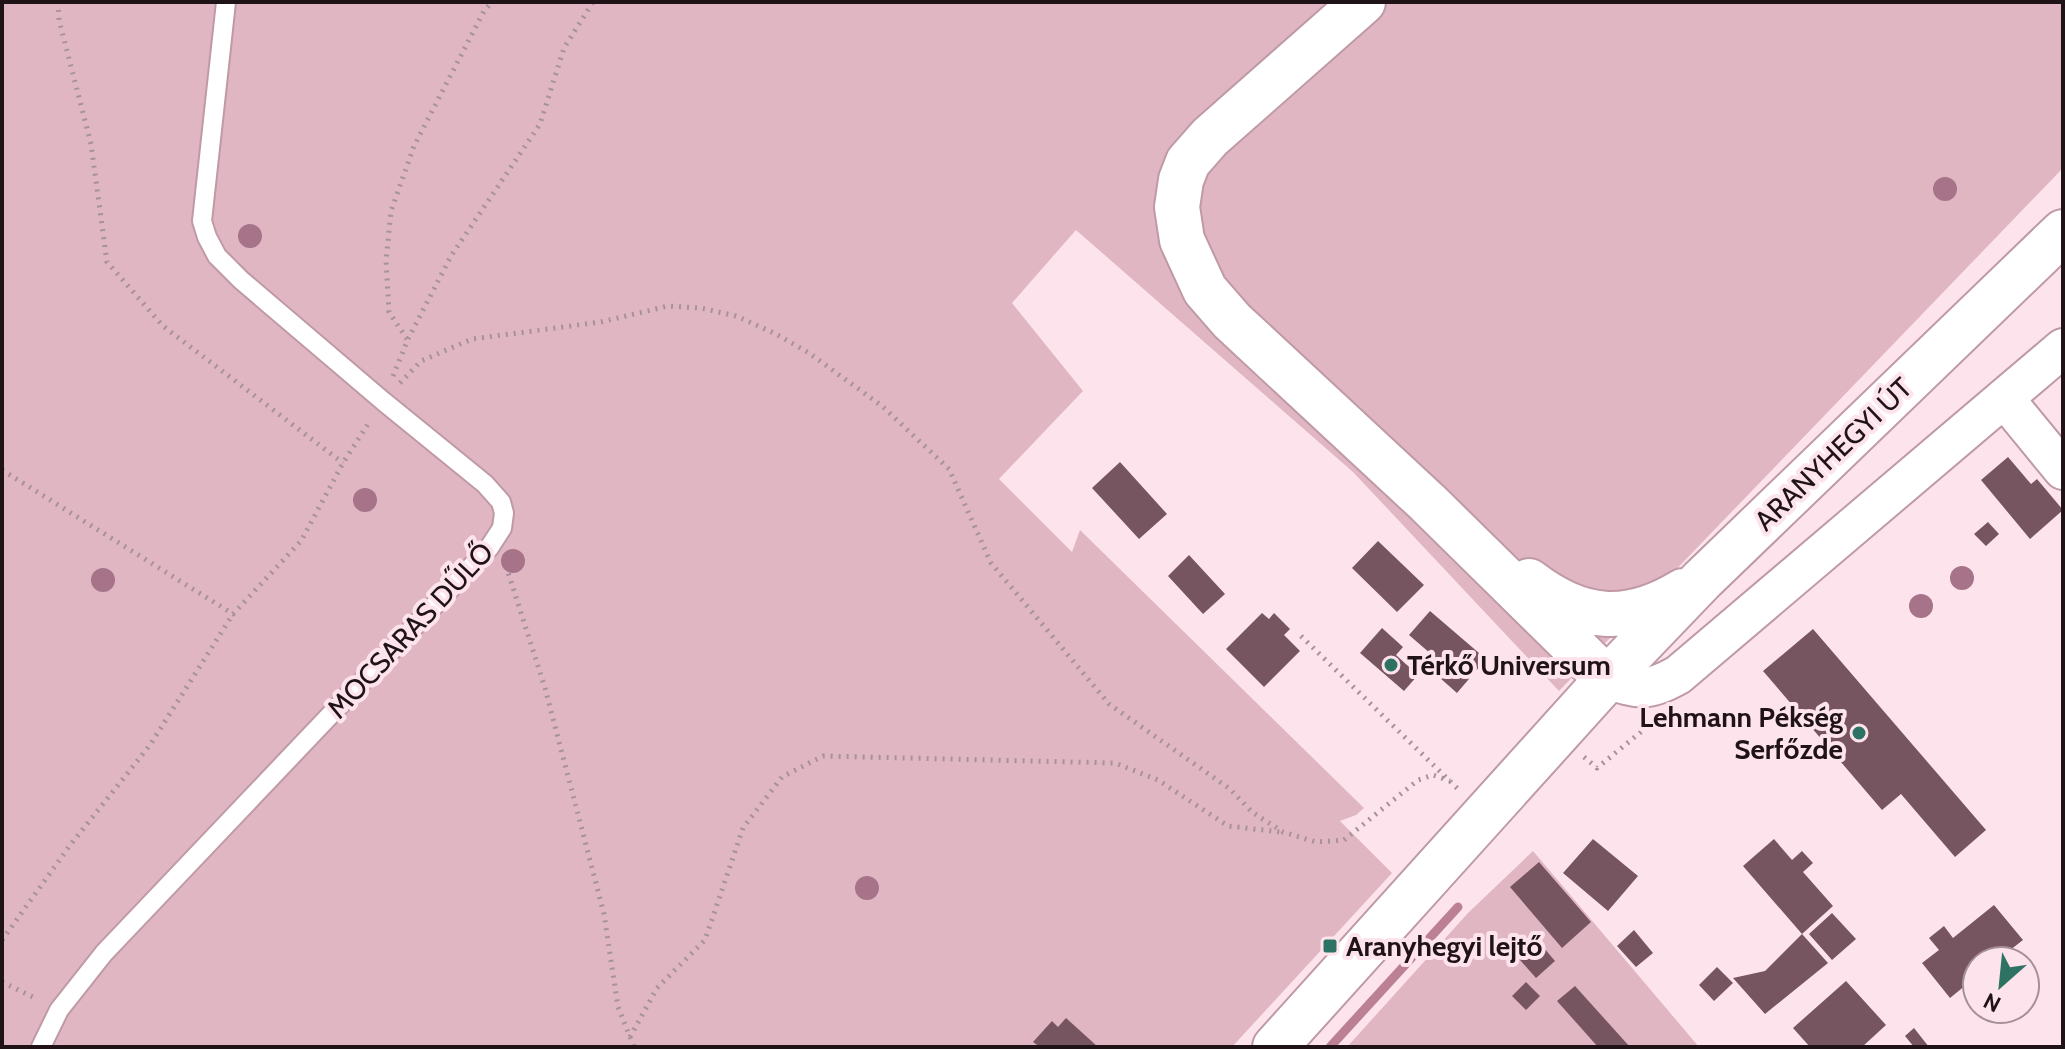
<svg xmlns="http://www.w3.org/2000/svg" width="2065" height="1049" font-family="Cabin,sans-serif">
  <style>
    .green { fill: #e0b6c3 }
    .lines { fill: none; stroke-linecap: round; stroke-linejoin: round }
    .stream { stroke: #bc8094; stroke-width: 9 }
    .building { fill: #775560 }
    .lane-casing { stroke: #bf9aa6; stroke-width: 22 }
    .street-casing { stroke: #bf9aa6; stroke-width: 42 }
    .secondary-casing { stroke: #bf9aa6; stroke-width: 48 }
    .path { stroke: #a79299; stroke-width: 5; stroke-dasharray: 2 6; stroke-linecap: butt }
    .lane { stroke: #fff; stroke-width: 18 }
    .street { stroke: #fff; stroke-width: 38 }
    .secondary { stroke: #fff; stroke-width: 44 }
    .tree { fill: #a67388 }
    .poi-dot { fill: #2e7264; stroke: #fde4ec; stroke-width: 3 }
    .labels { text-anchor: middle; dominant-baseline: central; stroke-width: 8; stroke-linejoin: round; paint-order: stroke }
    .street-label { font-size: 28px; fill: #201317; stroke: #fde4ec }
    .poi-label { font-size: 28px; font-weight: bold; fill: #201317; stroke: #fde4ec; text-anchor: start }
  </style>
  <rect width="100%" height="100%" fill="#fde4ec"/>
  <path class="green" d="M2 2H2063V168L1559 691 1353 472 1076 230 1012 303 1083 391 999 479 1072 552 1080 530 1364 808 1356 815 1340 821 1392 873 1232 1047H2Z
    M1533 851 1699 1047H1347L1468 913Z"/>
  <g class="lines">
    <path class="stream" d="M1330 1047 1458 907"/>
  </g>
  <path class="building" d="M2008 457 2031 484 2037 479 2063 510 2030 539 1981 480Z
    M1120 462 1167 514 1139 539 1092 488Z
    M1988 522 1999 534 1986 546 1974 534Z
    M1378 541 1424 585 1397 612 1352 568Z
    M1189 555 1225 594 1203 614 1168 576Z
    M1430 611 1486 659 1457 693 1423 663 1431 654 1409 635Z
    M1262 613 1269 619 1274 613 1290 629 1284 635 1300 651 1264 687 1226 649Z
    M1382 628 1403 647 1396 655 1418 675 1404 691 1360 653Z
    M1813 629 1986 830 1955 857 1901 794 1882 810 1763 671Z
    M1593 839 1638 876 1608 911 1563 873Z
    M1774 839 1792 860 1802 851 1813 863 1803 872 1833 906 1802 934 1743 866Z
    M1539 862 1591 922 1562 948 1510 887Z
    M1994 905 2023 940 1996 961H1977V976L1950 998 1922 963 1939 950 1929 938 1944 926 1953 938Z
    M1832 913 1856 939 1832 960 1809 934Z
    M1634 930 1653 953 1636 967 1617 946Z
    M1802 934 1828 963 1765 1014 1733 978 1765 971Z
    M1533 935 1555 961 1536 978 1513 952Z
    M1717 967 1733 983 1714 1001 1699 985Z
    M1846 981 1886 1025 1862 1047H1810L1793 1028Z
    M1526 982 1540 996 1526 1010 1512 996Z
    M1575 986 1630 1047H1598L1557 1001Z
    M1066 1018 1098 1047H1040L1033 1042 1052 1021 1058 1027Z
    M1914 1028 1929 1047H1914L1905 1036Z"/>
  <g class="lines">
    <g class="lane-casing">
      <path id="lane" d="M41 1047 59 1010 104 953 489 548 502 528 504 513 501 502 485 484 383 401 241 280 217 256 207 237 202 221 226 2"/>
    </g>
    <g class="street-casing">
      <path id="street" d="M2004 398 2063 470
        M1607 679C1639 690 1647 692 1678 675L2063 348"/>
    </g>
    <g class="secondary-casing">
      <path id="secondary" d="M1363 2 1210 137 1188 162 1181 180 1177 207 1182 240 1205 290 1232 321 1427 502 1607 679
        M1529 581C1581 621 1627 625 1683 591
        M1275 1047 1607 679 1702 580 2063 232"/>
    </g>
    <path class="path" d="M58 2 59 20 91 144 107 262 163 326 343 463
      M407 339 389 312 386 261 391 211 414 146 484 11 492 2
      M393 376 408 339 451 256 540 124 564 48 593 2
      M400 383 421 361 472 339 601 322 668 306 701 308 736 316 774 333 809 353 882 406 949 469 991 563 1109 704 1230 789 1252 812 1283 832 1316 842 1344 840 1418 780 1433 775 1450 781
      M2 470 233 614 301 541 343 463 370 421
      M506 566 545 688 604 914 618 1007 634 1047
      M1301 636 1458 789
      M1584 757 1597 768 1653 722
      M2 940 71 844 150 745 233 614
      M2 982 37 999
      M630 1037 657 988 705 940 743 828 782 777 823 756 1115 763 1158 780 1228 826 1280 832"/>
    <use href="#lane" class="lane"/>
    <use href="#street" class="street"/>
    <use href="#secondary" class="secondary"/>
  </g>
  <g class="tree">
    <circle cx="1945" cy="189" r="12"/>
    <circle cx="250" cy="236" r="12"/>
    <circle cx="365" cy="500" r="12"/>
    <circle cx="513" cy="561" r="12"/>
    <circle cx="1962" cy="578" r="12"/>
    <circle cx="103" cy="580" r="12"/>
    <circle cx="1921" cy="606" r="12"/>
    <circle cx="867" cy="888" r="12"/>
  </g>
  <g class="poi-dot">
    <circle cx="1391" cy="665" r="8"/>
    <circle cx="1859" cy="733" r="8"/>
    <rect x="1322" y="938" width="16" height="16" rx="4"/>
  </g>
  <g class="labels">
    <g class="street-label">
      <text transform="translate(1833 454) rotate(-44)">ARANYHEGYI ÚT</text>
      <text transform="translate(410 630) rotate(-47)">MOCSARAS DŰLŐ</text>
    </g>
    <g class="poi-label">
      <text x="1407" y="665">Térkő Universum</text>
      <text x="1843" y="717" text-anchor="end">Lehmann Pékség<tspan x="1843" dy="32">Serfőzde</tspan></text>
      <text x="1346" y="946">Aranyhegyi lejtő</text>
    </g>
  </g>
  <rect width="2065" height="1049" fill="none" stroke="#201317" stroke-width="8"/>
  <g transform="translate(2001 985) rotate(207)"><circle r="38" fill="#fde4ec" stroke="#a59097" stroke-width="2"/>
  <path d="M0-6L14 30L0 20L-14 30Z" fill="#2e7264"/>
  <text y="-12" font-size="22" font-weight="bold" text-anchor="middle" fill="#201317">N</text>
  </g>
</svg>
